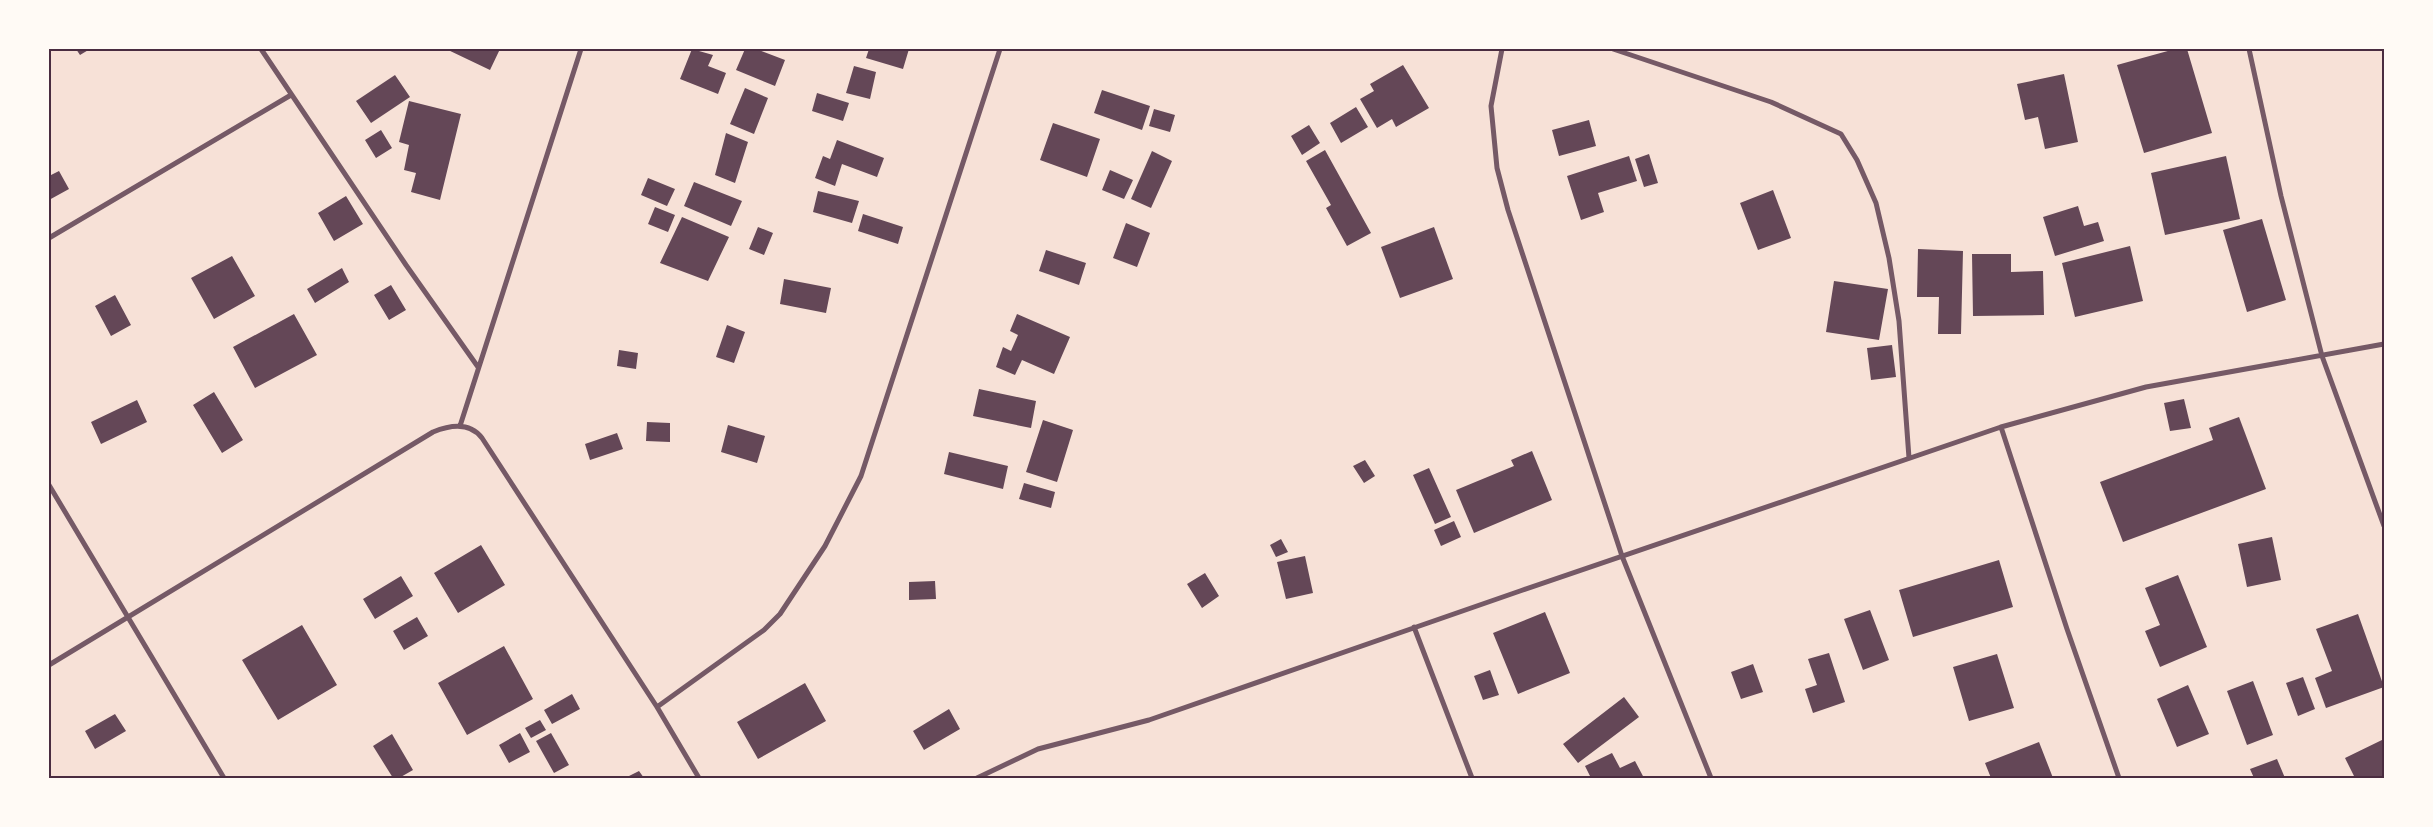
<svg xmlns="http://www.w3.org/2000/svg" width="2433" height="827" font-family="Roboto,sans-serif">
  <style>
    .building { fill: #644757 }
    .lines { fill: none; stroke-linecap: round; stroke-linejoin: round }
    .minor { stroke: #755966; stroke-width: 5 }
    .neatline { fill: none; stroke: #4a2c40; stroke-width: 2 }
  </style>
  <rect width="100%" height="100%" fill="#f7e1d7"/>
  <path class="building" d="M76 49H90L80 55Z
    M446 49H500L490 70Z
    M692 49 713 55 708 66 726 73 718 94 680 79Z
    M745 49H756L785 60 775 86 736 70Z
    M869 49H909L903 69 866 58Z
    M2175 49H2187L2212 133 2144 153 2117 65Z
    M1403 65 1429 108 1396 127 1392 119 1377 128 1360 99 1374 91 1370 84Z
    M854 66 876 72 870 99 846 93Z
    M2064 74 2078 142 2045 149 2038 117 2025 120 2017 84Z
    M395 75 410 97 371 123 356 101Z
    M745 88 768 98 754 134 730 124Z
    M1102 90 1150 106 1142 130 1094 113Z
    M817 93 849 103 843 121 812 111Z
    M409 101 461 114 440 200 411 192 416 173 404 170 409 145 399 142Z
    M1356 107 1368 127 1341 143 1330 123Z
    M1154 109 1175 115 1170 132 1149 126Z
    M1589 120 1596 146 1559 156 1552 130Z
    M1053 123 1100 139 1087 177 1040 160Z
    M1309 125 1320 143 1302 155 1291 136Z
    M381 130 392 148 376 158 365 140Z
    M726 133 748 142 735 183 715 175Z
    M837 140 884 158 877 177 842 164 835 186 815 178 823 156 830 159Z
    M1325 150 1371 233 1347 246 1326 208 1331 205 1306 161Z
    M1152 151 1172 161 1151 208 1131 199Z
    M1649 154 1658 183 1644 187 1635 159Z
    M1629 156 1637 181 1598 193 1604 212 1581 220 1567 176Z
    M2226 156 2240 219 2165 235 2151 173Z
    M1110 170 1133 180 1124 199 1102 190Z
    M59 171 69 189 49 200V176Z
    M648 178 675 189 667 206 641 195Z
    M694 182 742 201 731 226 684 206Z
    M1773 190 1791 238 1758 250 1740 203Z
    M818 191 859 201 852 223 813 212Z
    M346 196 363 224 334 241 318 213Z
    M2078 206 2084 226 2098 222 2104 241 2055 256 2043 217Z
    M655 207 675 215 668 232 648 224Z
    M863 214 903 227 898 244 858 231Z
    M682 217 729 237 708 281 660 263Z
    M2262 219 2286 300 2247 312 2223 230Z
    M1126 223 1150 233 1137 267 1113 258Z
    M758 227 773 233 764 255 749 249Z
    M1434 227 1453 279 1400 298 1381 247Z
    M2130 246 2143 301 2075 317 2062 263Z
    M1918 249 1963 251 1961 334H1938L1939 297H1917Z
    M1046 250 1086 263 1079 285 1039 271Z
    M1972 254H2011V272L2043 271 2044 315 1973 316Z
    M232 256 255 296 214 319 191 278Z
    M342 268 349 282 315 303 307 289Z
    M784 279 831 288 826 313 780 304Z
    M1834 281 1888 289 1879 340 1826 332Z
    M391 285 406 310 389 320 374 295Z
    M115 295 131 325 111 336 95 306Z
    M294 314 317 355 255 388 233 347Z
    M1017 314 1070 337 1054 374 1022 360 1015 375 996 367 1003 347 1011 351 1018 335 1010 331Z
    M727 325 745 332 734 363 716 357Z
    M1892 345 1896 377 1871 380 1867 348Z
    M619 350 638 353 636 369 617 366Z
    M979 389 1036 401 1031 428 973 416Z
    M214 392 243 440 222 453 193 405Z
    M2184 399 2191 428 2170 431 2164 403Z
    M137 400 147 422 101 444 91 422Z
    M2239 417 2266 489 2123 542 2100 482 2213 440 2209 428Z
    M1043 420 1073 430 1057 482 1026 472Z
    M647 422 670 423V442L646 441Z
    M728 425 765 436 757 463 721 452Z
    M617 433 623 449 590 460 585 444Z
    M1532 451 1552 500 1474 533 1456 490 1514 466 1511 460Z
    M949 452 1008 466 1003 489 944 474Z
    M1365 460 1375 476 1364 483 1353 466Z
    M1429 468 1451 517 1435 524 1413 475Z
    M1024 483 1055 492 1051 508 1019 499Z
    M1454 521 1461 537 1441 546 1434 530Z
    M2272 537 2281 580 2247 587 2238 544Z
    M1281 539 1288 552 1276 557 1270 545Z
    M481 545 505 585 458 613 434 573Z
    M1305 556 1313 593 1286 599 1277 562Z
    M1999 560 2013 607 1913 637 1899 590Z
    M1205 573 1219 596 1202 608 1187 584Z
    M2178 575 2207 647 2160 667 2145 631 2160 625 2145 588Z
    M401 576 413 596 375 619 363 599Z
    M935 581 936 599 909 600V582Z
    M1870 610 1889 660 1863 670 1844 619Z
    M1545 612 1570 673 1518 694 1493 633Z
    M2358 614 2384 687 2326 708 2315 678 2332 671 2316 629Z
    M417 617 428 636 404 650 393 631Z
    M302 625 337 685 278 720 242 660Z
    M504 646 533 699 467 735 438 683Z
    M1829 653 1845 702 1813 713 1805 689 1817 685 1808 659Z
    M1997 654 2014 708 1969 721 1953 667Z
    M1753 664 1763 692 1741 699 1731 672Z
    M1490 670 1499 695 1483 700 1474 676Z
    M2303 677 2315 709 2298 716 2286 683Z
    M2253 681 2273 735 2247 745 2227 691Z
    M805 683 826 721 758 759 737 722Z
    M2188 685 2209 734 2177 747 2157 699Z
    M572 694 580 709 552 724 544 710Z
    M1624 697 1639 717 1578 763 1563 744Z
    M949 709 960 729 924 750 913 731Z
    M115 714 126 731 95 749 85 731Z
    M540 720 546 730 531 738 525 728Z
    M520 733 530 752 509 763 499 745Z
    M551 733 569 765 554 773 536 741Z
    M392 734 413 770 399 778H393L373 746Z
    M2384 739V778H2355L2345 758Z
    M2039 742 2053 778H1991L1985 763Z
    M1612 753 1620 768 1635 761 1644 778H1591L1585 766Z
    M2277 759 2285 778H2254L2250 769Z
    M639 771 644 778H625Z"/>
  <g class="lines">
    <path class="minor" d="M261 49 406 265 478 367
      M1502 49 1491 106 1497 168 1508 210 1622 556 1711 778
      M1613 49 1771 102 1841 134 1857 160 1876 203 1889 258 1899 321 1909 458
      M2249 49 2281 196 2322 356 2384 526
      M49 238 291 95
      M460 426 581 49
      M49 485 224 778
      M1414 627 1472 778
      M49 665 433 432C450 425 470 422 482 438L657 707 699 778
      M657 707 764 630 780 614 825 546 861 476 1000 49
      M977 778 1038 749 1149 720 1520 591 2001 427
      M2119 778 2067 629 2001 427 2146 387 2384 344"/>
  </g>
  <rect width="2433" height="827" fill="none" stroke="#fffaf5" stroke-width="100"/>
  <rect x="50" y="50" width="2333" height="727" class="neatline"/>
</svg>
